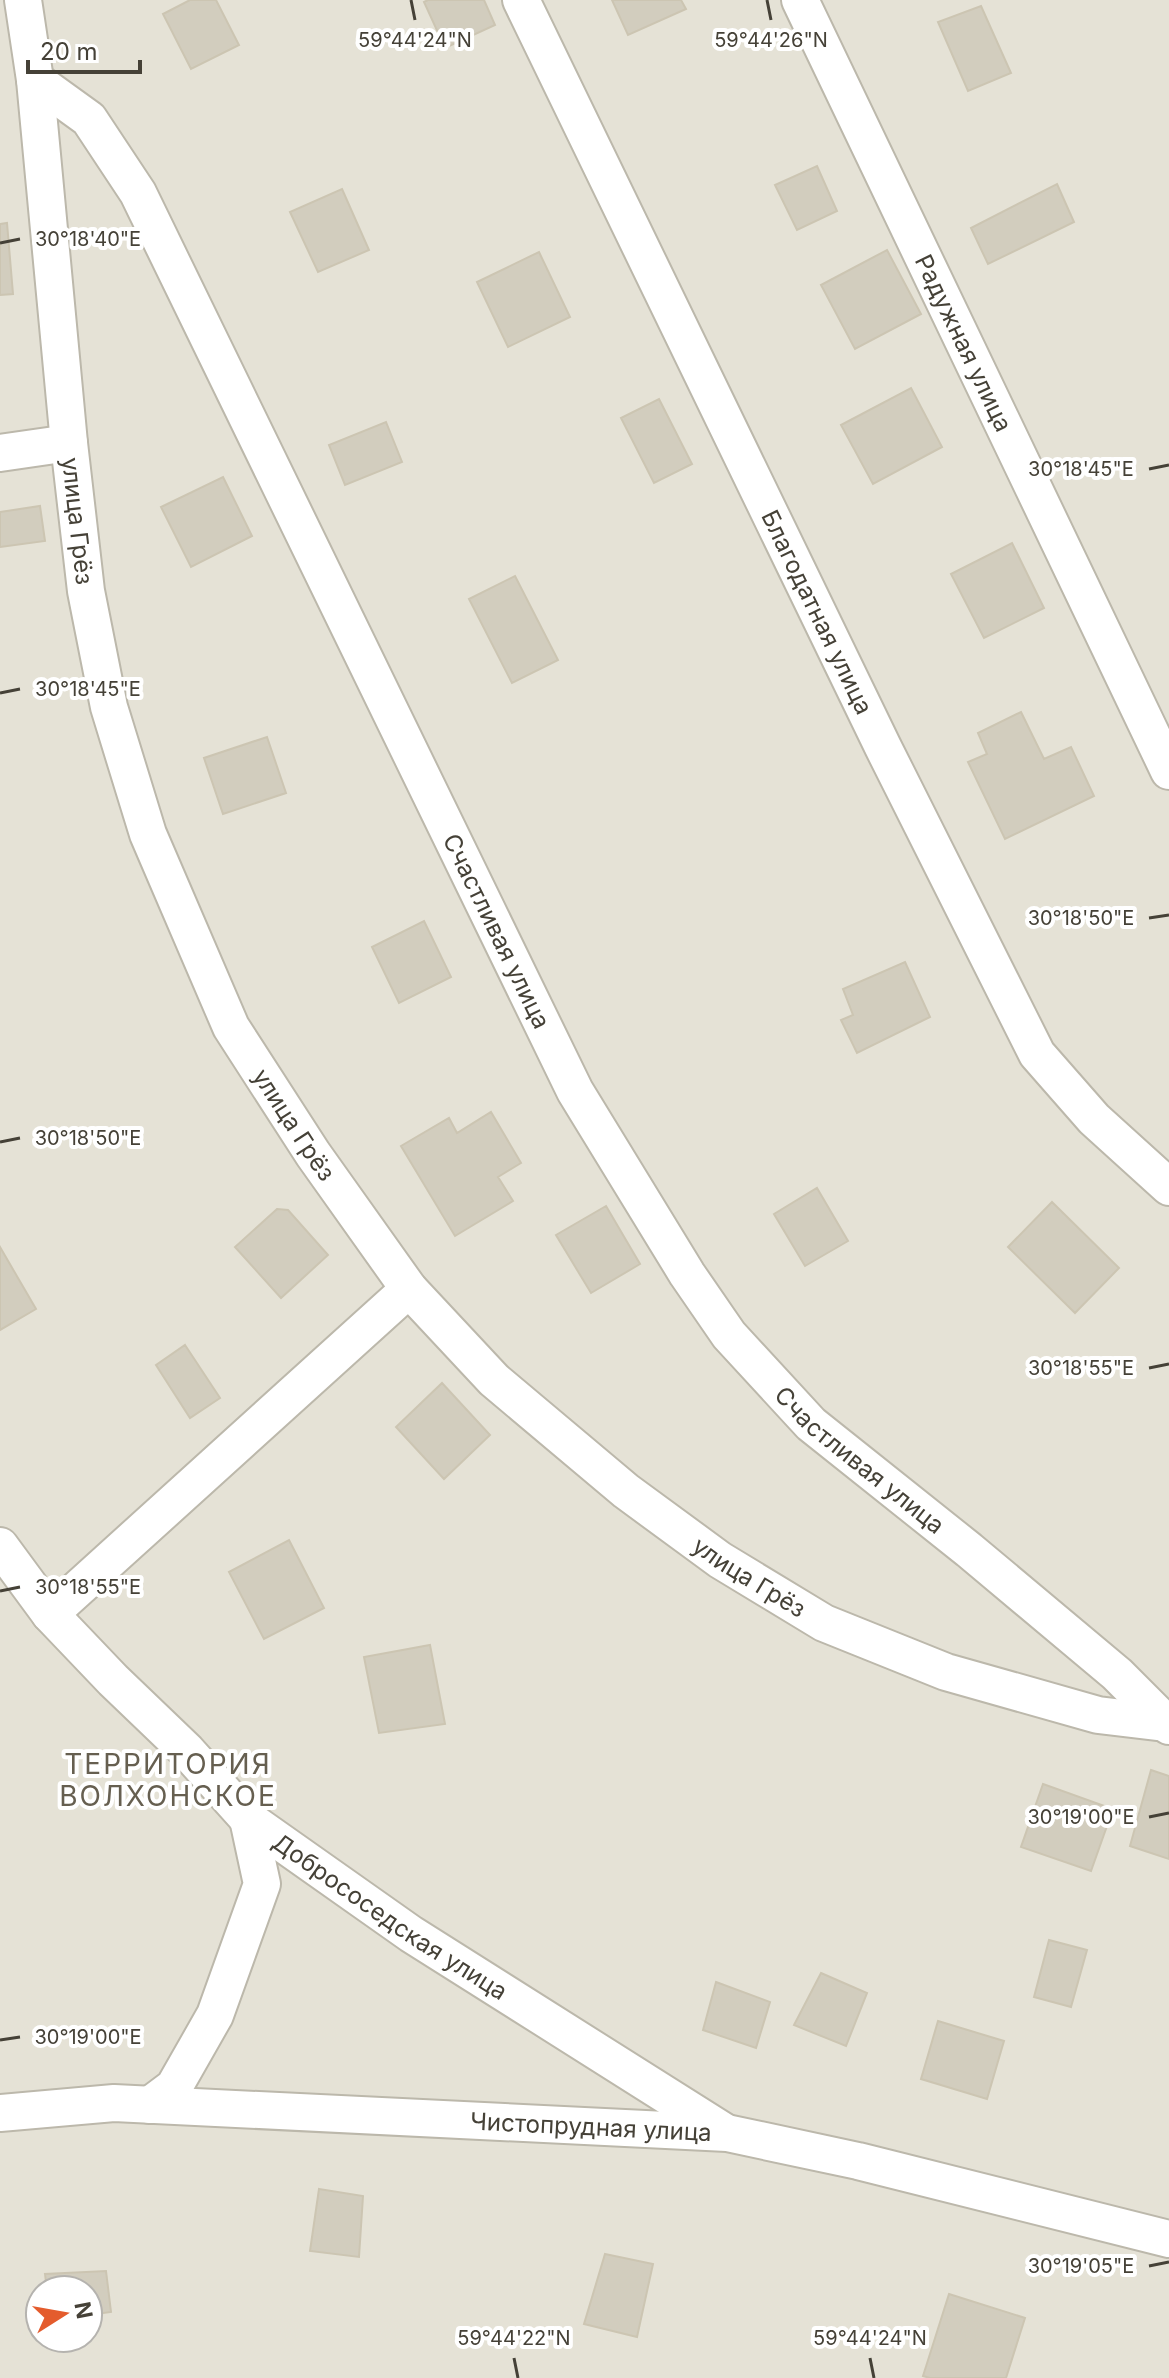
<svg xmlns="http://www.w3.org/2000/svg" width="1169" height="2378" font-family="Inter,sans-serif">
  <style>
    .residential { fill: #e5e2d6; fill-rule: evenodd }
    .building { fill: #d2cdbe; stroke: #ccc5b2; stroke-width: 2 }
    .lines { fill: none; stroke-linecap: round; stroke-linejoin: round }
    .minor-casing { stroke: #bcb8ab; stroke-width: 40 }
    .minor { stroke: #fff; stroke-width: 36 }
    .ticks { fill: none; stroke: #454137; stroke-width: 3 }
    .labels { text-anchor: middle; dominant-baseline: central; stroke-width: 8; stroke-linejoin: round; paint-order: stroke }
    .street-label { font-size: 24px; fill: #454137; stroke: #fff }
    .quarter-label { font-size: 28px; letter-spacing: 2px; fill: #665f50; stroke: #fff }
    .ticks-label { font-size: 20px; text-anchor: middle; fill: #454137; stroke: #fff; stroke-width: 8; stroke-linejoin: round; paint-order: stroke }
  </style>
  <rect width="100%" height="100%" fill="#f2f0e8"/>
  <path class="residential" d="M0 0H1169V2378H0ZM40 2290H88V2338H40Z"/>
  <path class="building" d="M190 0H216L239 45 191 69 163 14Z
    M428 0H484L495 25 445 48 424 2Z
    M612 0H681L686 9 628 35Z
    M981 6 1011 73 968 91 938 22Z
    M817 166 837 211 797 230 775 185Z
    M1057 184 1074 222 988 264 971 228Z
    M342 189 369 250 318 272 290 212Z
    M7 223 13 294 0 295V224Z
    M887 250 921 314 855 349 821 285Z
    M539 252 570 317 508 347 477 282Z
    M911 388 942 447 873 484 841 425Z
    M659 399 692 464 654 483 621 418Z
    M386 422 402 462 345 485 329 445Z
    M223 477 252 536 191 567 161 507Z
    M40 506 45 541 0 547V512Z
    M1012 543 1044 608 984 638 951 574Z
    M515 576 558 660 512 683 469 599Z
    M1021 712 1044 759 1071 747 1094 796 1005 839 968 762 987 754 978 733Z
    M267 737 286 793 223 814 204 758Z
    M424 921 451 977 399 1003 372 947Z
    M905 962 930 1017 857 1053 841 1020 853 1015 843 989Z
    M491 1112 521 1163 498 1177 513 1201 455 1236 401 1146 449 1118 457 1133Z
    M817 1188 848 1241 805 1266 774 1214Z
    M1052 1202 1119 1268 1075 1313 1008 1247Z
    M606 1206 640 1264 591 1293 556 1235Z
    M277 1209 288 1210 328 1255 281 1298 235 1247Z
    M0 1247 36 1309 0 1330Z
    M185 1345 220 1398 190 1418 156 1365Z
    M442 1383 490 1435 444 1479 396 1427Z
    M289 1540 324 1608 264 1639 229 1572Z
    M430 1645 445 1724 379 1733 364 1657Z
    M1151 1770 1169 1776V1859L1130 1846Z
    M1043 1784 1113 1809 1091 1871 1021 1847Z
    M1049 1940 1087 1950 1071 2007 1034 1997Z
    M821 1973 867 1993 846 2046 794 2025Z
    M716 1982 770 2002 756 2048 703 2030Z
    M938 2021 1004 2041 987 2099 921 2079Z
    M319 2189 363 2196 359 2257 310 2251Z
    M605 2254 653 2264 637 2337 584 2324Z
    M106 2271 111 2312 88 2315V2290H47L45 2274Z
    M949 2294 1025 2318 1006 2378H930L923 2376Z"/>
  <g class="lines">
    <g class="minor-casing">
      <g id="minor">
        <path id="s1" d="M23 0 35 80 69 443 86 591 109 707 148 834 231 1027 313 1154 409 1289 494 1380 626 1491 720 1560 824 1623 946 1672 1098 1715 1165 1723"/>
        <path id="s2" d="M521 0 883 747 1037 1054 1094 1119 1169 1187"/>
        <path id="s3" d="M800 0 1169 771"/>
        <path id="s4" d="M35 80 89 119 138 193 575 1091 687 1274 729 1335 811 1424 969 1550 1117 1674 1169 1726"/>
        <path d="M0 453 69 443"/>
        <path id="s5" d="M0 1546 50 1614 113 1680 187 1751 248 1819 411 1934 723 2131"/>
        <path d="M50 1614 409 1289"/>
        <path d="M150 2105 174 2087 215 2015 262 1884 248 1819"/>
        <path id="s6" d="M0 2113 114 2103 727 2133 858 2161 1169 2239"/>
      </g>
    </g>
    <use href="#minor" class="minor"/>
  </g>
  <path class="ticks" d="M411 0 415 20M767 0 771 20M0 243 20 239M1149 469 1169 465M0 693 20 689M1149 918 1169 915M0 1142 20 1138M1149 1368 1169 1364M0 1591 20 1587M1149 1817 1169 1813M0 2040 20 2037M1149 2266 1169 2262M514 2358 518 2378M870 2358 874 2378"/>
  <g class="labels">
    <g class="street-label">
      <text stroke="none"><textPath href="#s3" startOffset="380">Радужная улица</textPath></text>
      <text stroke="none"><textPath href="#s1" startOffset="524">улица Грёз</textPath></text>
      <text stroke="none"><textPath href="#s2" startOffset="680">Благодатная улица</textPath></text>
      <text stroke="none"><textPath href="#s4" startOffset="976">Счастливая улица</textPath></text>
      <text stroke="none"><textPath href="#s1" startOffset="1172">улица Грёз</textPath></text>
      <text stroke="none"><textPath href="#s4" startOffset="1624">Счастливая улица</textPath></text>
      <text stroke="none"><textPath href="#s1" startOffset="1820">улица Грёз</textPath></text>
      <text stroke="none"><textPath href="#s5" startOffset="542">Добрососедская улица</textPath></text>
      <text stroke="none"><textPath href="#s6" startOffset="592">Чистопрудная улица</textPath></text>
    </g>
    <g class="quarter-label">
      <text x="168" y="1764">ТЕРРИТОРИЯ<tspan x="168" dy="32">ВОЛХОНСКОЕ</tspan></text>
    </g>
  </g>
  <g class="ticks-label">
    <text x="415" y="47">59°44'24"N</text>
    <text x="771" y="47">59°44'26"N</text>
    <text x="88" y="246">30°18'40"E</text>
    <text x="1081" y="476">30°18'45"E</text>
    <text x="88" y="696">30°18'45"E</text>
    <text x="1081" y="925">30°18'50"E</text>
    <text x="88" y="1145">30°18'50"E</text>
    <text x="1081" y="1375">30°18'55"E</text>
    <text x="88" y="1594">30°18'55"E</text>
    <text x="1081" y="1824">30°19'00"E</text>
    <text x="88" y="2044">30°19'00"E</text>
    <text x="1081" y="2273">30°19'05"E</text>
    <text x="514" y="2345">59°44'22"N</text>
    <text x="870" y="2345">59°44'24"N</text>
  </g>
  <g transform="translate(64 2314) rotate(79)"><circle r="38" fill="#ffffff" stroke="#b5b3af" stroke-width="2"/>
  <path d="M0-6L14 30L0 20L-14 30Z" fill="#e45c2d"/>
  <text y="-12" font-size="22" font-weight="bold" text-anchor="middle" fill="#454137">N</text>
  </g>
  <path d="M28 60v12h112v-12" fill="none" stroke="#454137" stroke-width="4"/>
  <text x="40" y="60" font-size="24" fill="#454137" stroke="#ffffff" stroke-width="6" paint-order="stroke">20 m</text>
</svg>
